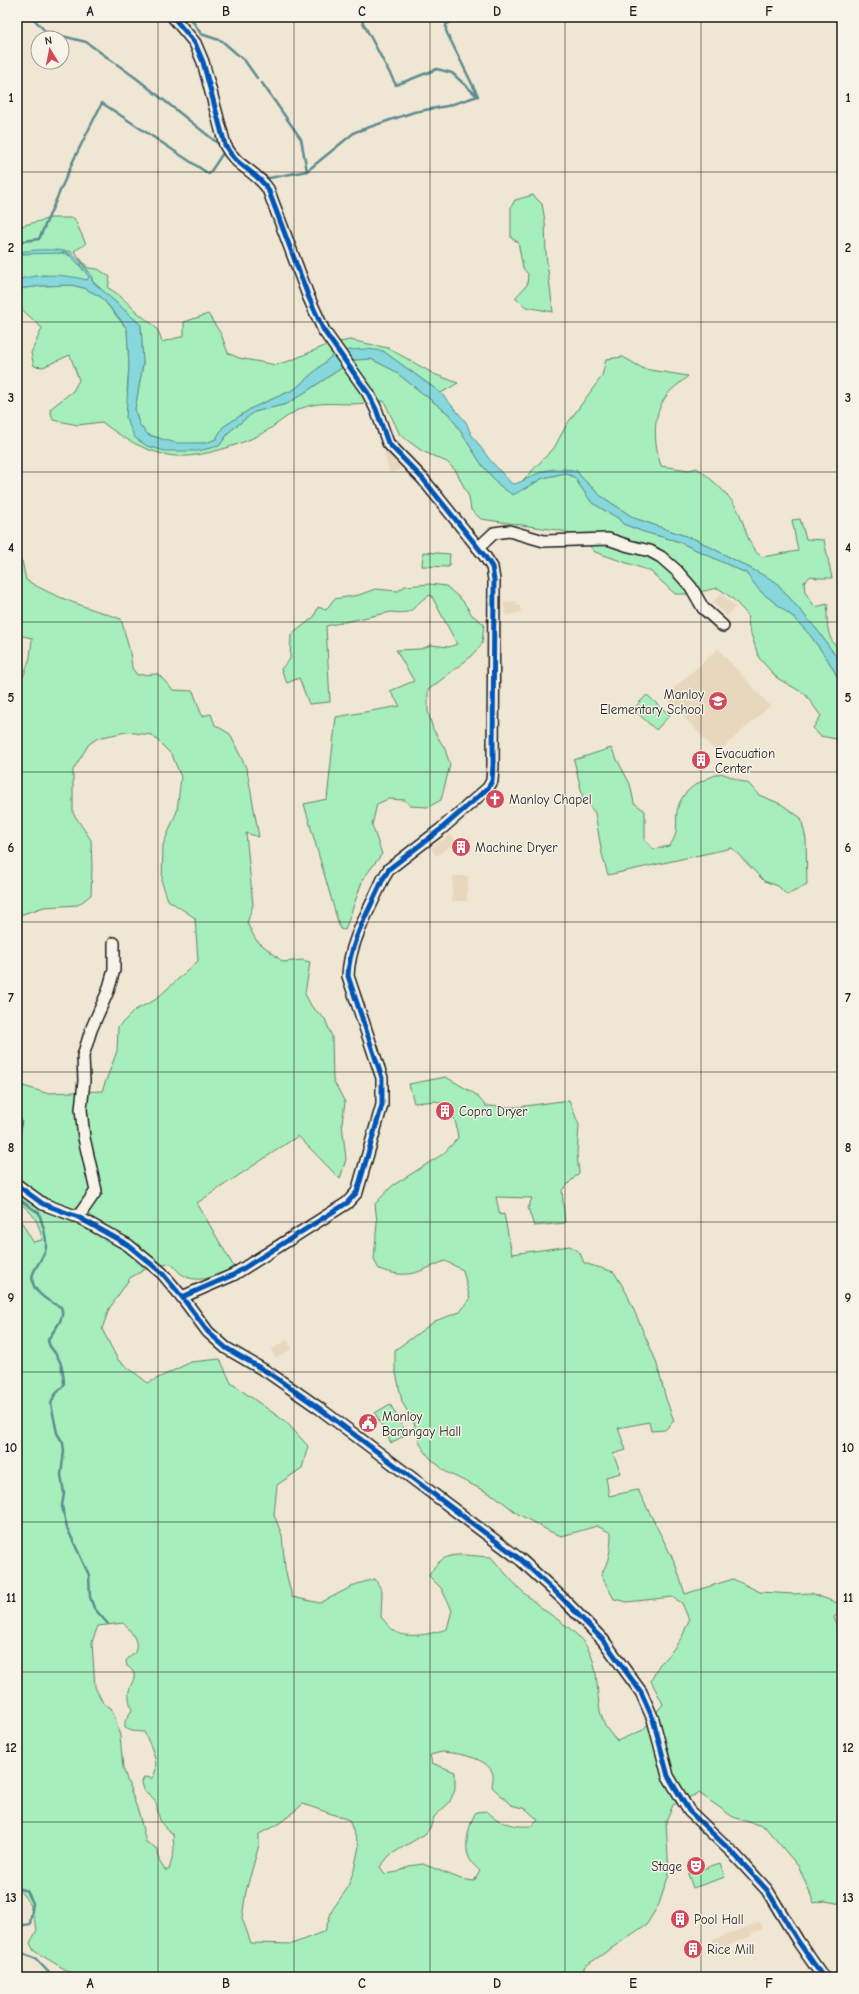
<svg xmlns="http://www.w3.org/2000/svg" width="859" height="1994" font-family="'Comic Neue',sans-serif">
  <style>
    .built { fill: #e7d7bd }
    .green { fill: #a6eebb; stroke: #61856c; fill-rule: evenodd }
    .water { fill: #86d8dc; stroke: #5c8d8f }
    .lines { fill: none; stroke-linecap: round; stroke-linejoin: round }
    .stream { stroke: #5c8d8f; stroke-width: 2.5 }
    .minor-casing { stroke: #1c1c1c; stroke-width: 14 }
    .minor { stroke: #f7f3e8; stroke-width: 11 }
    .cycleway-casing { stroke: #f7f3e8; stroke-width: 8 }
    .cycleway { stroke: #0057b8; stroke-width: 5 }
    .grid { fill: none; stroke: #1c1c1c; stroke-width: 1; stroke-opacity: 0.55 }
    .labels { text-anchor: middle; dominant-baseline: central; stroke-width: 3; stroke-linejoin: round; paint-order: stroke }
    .poi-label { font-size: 13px; fill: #1c1c1c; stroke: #f7f3e8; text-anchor: start }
    .neatline { fill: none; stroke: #1c1c1c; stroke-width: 1.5 }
    .grid-label { font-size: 13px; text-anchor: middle; font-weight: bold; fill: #1c1c1c }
  </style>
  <rect width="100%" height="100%" fill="#f0e6d4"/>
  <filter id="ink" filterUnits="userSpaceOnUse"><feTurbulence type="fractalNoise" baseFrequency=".025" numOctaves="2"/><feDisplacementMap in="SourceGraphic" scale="8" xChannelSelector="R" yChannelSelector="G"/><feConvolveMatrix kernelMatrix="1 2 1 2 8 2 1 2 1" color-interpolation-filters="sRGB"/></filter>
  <g filter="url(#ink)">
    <path class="built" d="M394 450 401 470 390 473 384 453Z
      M721 593 735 607 727 616 713 602Z
      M516 601 517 606H520L521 612 507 615 503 603Z
      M718 649 770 706 717 753 665 696Z
      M451 834 456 842 436 856 431 848Z
      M453 876H468L467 901H452Z
      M287 1340 292 1349 276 1358 271 1350Z
      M760 1922 763 1929 751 1933 752 1936 717 1950 713 1940Z"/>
    <path class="green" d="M533 195 542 204 545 221 546 254 553 312 526 307 515 298 527 285 528 274 523 268 518 242 511 238V207L515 200Z
      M51 218H74L86 244 74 251 88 268 98 269 110 277 108 288C120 294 127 303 137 312 149 323 158 324 162 342L184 336V322L208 314 221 334 228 353 239 358 276 365 292 360 329 344 350 340 388 348 434 374 458 383 441 393 383 351 333 355 295 389 252 408 223 427 216 439 206 443 176 444 147 434 139 424 135 409 143 364 141 325 92 281V276L77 256 69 251 17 252V227Z
      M52 252C78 254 73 261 89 276L88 280 43 275 17 280V254Z
      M71 285 84 288 101 297 127 329 129 366 127 391 147 446H219L230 431 254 412 287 404 354 360 371 359 393 370 450 415 482 465 500 486 525 489 543 478 565 473 574 477 592 503 618 518 623 524 644 532 677 541 746 573 760 591 792 616 810 635 828 660 842 685V740L820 736 813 728 821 716 805 694 777 678 759 658 749 628 747 614 732 598 718 588 689 594H675L650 571 595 552 587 543 563 531 481 519 471 510 469 497 456 471 447 462 422 451 400 435 384 401C373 402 361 404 351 404 336 404 322 402 308 406 290 411 277 426 261 434 241 445 199 458 176 456 150 454 123 439 102 422L78 425 53 420 50 409 73 391 79 380 70 355 43 367 34 366 31 353 42 328 17 305V289L42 286Z
      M623 357 644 369 688 376C682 382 672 388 667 395 651 416 654 443 661 466L689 470 697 468C711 479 726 491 736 507 746 523 746 547 762 557L798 551 792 520 800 519 806 539 824 540 832 578H817L811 576 804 582 805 592 815 607 828 604C826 620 826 642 842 651V665L818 631 776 582 697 540 634 518 601 496 582 478 576 470 523 480 554 448 567 424 602 376 606 359Z
      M423 552 450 554 449 567 422 566Z
      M22 561 26 580C57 599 87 607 121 619L130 652 132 668 137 675 158 674 173 690 193 691 202 716 211 714 215 725 230 734 247 770 259 837 246 833 253 905 247 923 256 940 283 962 302 960 310 962 305 994 312 1007 325 1019 332 1037 333 1080 345 1102 342 1124 346 1159 340 1179 298 1136 197 1203 234 1267C221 1275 198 1285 183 1275 179 1273 175 1268 172 1264L151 1266 130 1278 109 1309 102 1329 118 1360 148 1383 191 1362 220 1359 231 1383 286 1422 308 1446 302 1468 277 1485 274 1515 282 1535 285 1568 292 1597 320 1603 357 1584 375 1579 382 1591 381 1617C385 1621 389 1627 394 1631 407 1640 434 1633 447 1629L452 1610 441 1588 429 1576C443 1547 463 1556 491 1557 506 1574 520 1591 538 1605 557 1621 581 1631 591 1655 600 1675 595 1700 603 1721 605 1728 612 1735 617 1741L643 1730 663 1704 651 1681 659 1665 672 1651 682 1637 689 1620 682 1603 672 1597 627 1602 614 1599 601 1575C609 1561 611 1549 611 1533L597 1526 562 1536 551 1532 518 1514 495 1496 446 1472 429 1457 420 1444 414 1423 402 1402 395 1367V1350L435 1321 460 1312 470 1299 463 1270 445 1261C417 1272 409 1280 379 1269L374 1260 377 1222 375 1204 392 1186 443 1154 458 1138 456 1124 449 1107 436 1101 414 1103 409 1084 446 1077 475 1094 486 1106 518 1107 569 1100 579 1125 577 1154 579 1173 562 1190 565 1223 534 1226 528 1208 532 1198 496 1197 500 1215 504 1214 512 1254 570 1246 580 1253 584 1263 614 1272 626 1292 656 1361 666 1399 674 1421 665 1430 651 1431 649 1422 618 1428 626 1450 613 1454 621 1473 606 1477 609 1496 638 1490 675 1563 685 1594 733 1579 760 1592 793 1594 811 1593 840 1604 842 1611 834 1617 842 1644V1904L825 1901 814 1903 799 1867 765 1827 733 1817 699 1793 673 1805 666 1821 669 1874 659 1904 647 1924 584 1967V1977H78L34 1951 30 1943 37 1930C33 1914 30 1899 17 1889V1214L33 1242 42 1240C39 1222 33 1211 17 1202V1084L46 1093 102 1091 117 1051 118 1027 135 1010 155 1000 198 961 195 918 168 900 162 883 163 845 177 811 181 777 172 755 152 735 126 732 98 738 89 744 73 770V813L91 840 92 868 91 895 78 905 44 907 17 916V677H23L30 658 32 638 17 635V563ZM123 1623C130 1630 140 1641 135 1652 133 1656 128 1657 126 1661L127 1666C140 1675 132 1679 129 1691 128 1697 130 1704 132 1710L125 1721V1728L132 1731 144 1732C150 1745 162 1765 152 1778L144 1777 142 1782 144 1791C160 1801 155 1805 160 1820 163 1827 168 1830 173 1834L174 1851 169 1870H165L159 1861 158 1849 146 1842 139 1814 123 1768 120 1736 114 1715 111 1708 103 1703 95 1687 92 1642 98 1626ZM442 1752C456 1753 488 1757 493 1774 494 1777 492 1783 492 1787L511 1805 526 1809 538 1820 532 1826C515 1827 499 1824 487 1811L476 1812C469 1824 462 1849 471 1861 473 1865 477 1868 480 1871L474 1881 461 1879 423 1864 409 1866 398 1872 385 1874 380 1867 390 1855 425 1834 430 1828 434 1817 449 1803 455 1790V1772L432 1763 430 1755ZM303 1804 349 1820 359 1846 354 1870 347 1889 332 1910 325 1931 292 1944 251 1943 242 1918 246 1891 259 1845V1834L280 1823Z
      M430 584 446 586 463 601 472 615 484 624 482 644 468 659 428 690V712L433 729 445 749 450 765 441 800 428 807 410 806 405 800 388 799 377 804 372 825 382 854 363 879 345 930 340 929 304 804 327 799 336 717 400 706 390 691 414 681 396 650 421 649 431 645 449 647 457 644 431 595C411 603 419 616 391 612L326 626 330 702 309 704 299 678 287 683 281 669 290 659 291 635 314 617 318 607 326 610 334 599 359 595 375 589 398 591 405 586Z
      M647 695 670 715 656 730 633 709Z
      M611 748 630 784 634 803 645 811V841L654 849 669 846C681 832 674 823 678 807 684 787 703 780 721 773L749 784 759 795 781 804 801 818 806 839 807 885 787 895 778 886 764 881 732 848 608 875 602 854 595 813 583 798 574 760Z
      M390 1404 407 1434 391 1443 375 1413Z
      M720 1863 725 1877 693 1888 688 1874Z"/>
    <path class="water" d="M36 250C59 250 70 247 85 268 88 273 92 275 92 281L141 325 143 364 135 409 139 424 148 435 176 443H206L216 439 223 427 252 408 295 389 333 355 349 350 366 349 383 351 441 393 466 422 471 434 490 460 512 484C520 484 534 474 544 471 554 468 566 469 576 470L582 478 601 496 634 518 697 540 776 582 818 631 842 665V685L828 660 810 635 792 616 760 591 746 573 677 541 644 532 623 524 618 518 592 503 574 477 565 473 543 478 513 495 500 486 482 465 450 415 393 370 371 359 354 360 287 404 254 412 230 431 219 446 198 451H165L147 446 135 438 126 418 129 366 127 329 120 319 101 297 84 288 71 285 42 286 17 289V280C40 273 64 274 87 280L89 277 80 265 67 253 17 254V252Z"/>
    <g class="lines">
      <path class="stream" d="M32 17 46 32 86 42 136 78 220 145
        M190 17 201 34 222 41 245 61 257 78
        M360 17 396 85 437 69 452 73 476 95
        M262 83 301 139 307 171
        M261 174 269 178 307 171 355 132 414 112 447 106 478 96 446 31V25L457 17
        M17 242 39 239 74 159 102 103 209 174 225 150
        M17 1113 21 1121 20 1135 17 1138
        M17 1198 39 1213C42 1224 47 1235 46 1247 45 1256 36 1265 33 1274 28 1290 49 1302 61 1307 66 1319 54 1329 48 1340 49 1348 53 1349 57 1356 62 1363 64 1377 64 1385L54 1396 51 1404 57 1433 63 1443 64 1451 61 1475 64 1493 62 1506 67 1528 89 1575 90 1597 94 1608 108 1624
        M17 1888 27 1891 33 1903 30 1924 17 1926
        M17 1951 36 1959 53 1977"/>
      <g class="minor-casing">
        <path id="minor" d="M173 17 195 43 203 62 225 145C237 168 254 169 268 189L309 298 324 331 368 393 376 409 388 443 423 479 484 555 492 567 494 580 493 765 492 781 488 788 441 829 389 869 383 879C370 909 349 942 348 976L382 1078V1105L357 1192 347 1203 233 1275 182 1297
          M478 548 494 533 509 531 544 541 608 539 629 546 650 551 661 557 677 571 691 587 703 608 723 626
          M17 1185 43 1204 78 1217 128 1245 162 1273 182 1297 208 1332 226 1348 269 1373 319 1408 521 1560 561 1597 603 1640 641 1692 653 1719 668 1776 689 1811 733 1853 767 1890 798 1941 823 1977
          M78 1217 96 1191 84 1138 81 1109 84 1081 83 1056 91 1030 108 991 114 970V943"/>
      </g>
      <use href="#minor" class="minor"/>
      <g class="cycleway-casing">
        <path id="cycleway" d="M173 17 195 43 203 62 225 145C237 168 254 169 268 189L309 298 324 331 368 393 376 409 388 443 423 479 484 555 492 567 494 580 493 765 492 781 488 788 441 829 389 869 383 879C370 909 349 942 348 976L382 1078V1105L357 1192 347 1203 233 1275 182 1297
          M17 1185 43 1204 78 1217 128 1245 162 1273 182 1297 208 1332 226 1348 269 1373 319 1408 521 1560 561 1597 603 1640 641 1692 653 1719 668 1776 689 1811 733 1853 767 1890 798 1941 823 1977"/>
      </g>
      <use href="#cycleway" class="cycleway"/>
    </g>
  </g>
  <path class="grid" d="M158 17V1977M294 17V1977M430 17V1977M565 17V1977M701 17V1977M17 172H842M17 322H842M17 472H842M17 622H842M17 772H842M17 922H842M17 1072H842M17 1222H842M17 1372H842M17 1522H842M17 1672H842M17 1822H842"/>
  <defs>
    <g id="school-disc" transform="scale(1)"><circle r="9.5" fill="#d1495b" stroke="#f7f3e8"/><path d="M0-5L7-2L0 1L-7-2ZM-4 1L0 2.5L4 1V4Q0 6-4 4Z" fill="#fff"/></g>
    <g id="building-disc" transform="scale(1)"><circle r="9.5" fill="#d1495b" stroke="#f7f3e8"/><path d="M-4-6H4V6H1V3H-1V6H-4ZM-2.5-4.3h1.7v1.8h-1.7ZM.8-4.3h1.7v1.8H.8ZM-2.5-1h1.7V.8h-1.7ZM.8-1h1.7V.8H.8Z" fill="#fff"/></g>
    <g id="church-disc" transform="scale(1)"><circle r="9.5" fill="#d1495b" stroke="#f7f3e8"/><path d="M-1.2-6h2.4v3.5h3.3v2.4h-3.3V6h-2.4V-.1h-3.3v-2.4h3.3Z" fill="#fff"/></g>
    <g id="civic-disc" transform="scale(1)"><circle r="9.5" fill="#d1495b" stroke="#f7f3e8"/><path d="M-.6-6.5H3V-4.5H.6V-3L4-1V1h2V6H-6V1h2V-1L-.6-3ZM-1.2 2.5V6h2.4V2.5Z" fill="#fff"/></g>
    <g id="theatre-disc" transform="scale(1)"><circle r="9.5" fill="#d1495b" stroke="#f7f3e8"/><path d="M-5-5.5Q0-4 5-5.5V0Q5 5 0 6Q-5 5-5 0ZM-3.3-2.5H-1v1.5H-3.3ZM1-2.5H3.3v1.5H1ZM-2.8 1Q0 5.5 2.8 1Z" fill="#fff"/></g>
  </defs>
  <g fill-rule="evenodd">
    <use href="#school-disc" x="718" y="701"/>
    <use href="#building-disc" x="701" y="760"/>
    <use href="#church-disc" x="495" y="799"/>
    <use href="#building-disc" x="461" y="847"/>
    <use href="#building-disc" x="445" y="1111"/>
    <use href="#civic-disc" x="368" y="1423"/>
    <use href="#theatre-disc" x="696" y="1866"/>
    <use href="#building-disc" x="680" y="1919"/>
    <use href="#building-disc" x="693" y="1949"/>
  </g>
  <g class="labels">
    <g class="poi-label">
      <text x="704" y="694" text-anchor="end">Manloy<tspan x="704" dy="15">Elementary School</tspan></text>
      <text x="715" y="753">Evacuation<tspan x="715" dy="15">Center</tspan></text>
      <text x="509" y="799">Manloy Chapel</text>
      <text x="475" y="847">Machine Dryer</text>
      <text x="459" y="1111">Copra Dryer</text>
      <text x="382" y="1416">Manloy<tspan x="382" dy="15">Barangay Hall</tspan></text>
      <text x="682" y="1866" text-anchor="end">Stage</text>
      <text x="694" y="1919">Pool Hall</text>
      <text x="707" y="1949">Rice Mill</text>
    </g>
  </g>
  <rect width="859" height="1994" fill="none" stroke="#f7f3e8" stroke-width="44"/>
  <g transform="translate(50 50) rotate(350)"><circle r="19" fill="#f7f3e8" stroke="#9f9d96"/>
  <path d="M0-3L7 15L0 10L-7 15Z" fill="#d1495b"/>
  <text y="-6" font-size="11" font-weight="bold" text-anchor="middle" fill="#1c1c1c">N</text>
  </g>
  <rect x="22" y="22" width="815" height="1950" class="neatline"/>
  <g class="grid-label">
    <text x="90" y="16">A</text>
    <text x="226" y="16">B</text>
    <text x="362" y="16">C</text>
    <text x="497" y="16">D</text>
    <text x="633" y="16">E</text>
    <text x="769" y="16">F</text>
    <text x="11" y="102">1</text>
    <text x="848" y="102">1</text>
    <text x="11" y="252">2</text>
    <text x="848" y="252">2</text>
    <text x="11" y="402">3</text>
    <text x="848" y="402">3</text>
    <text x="11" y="552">4</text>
    <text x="848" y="552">4</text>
    <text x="11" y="702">5</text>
    <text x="848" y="702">5</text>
    <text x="11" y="852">6</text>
    <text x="848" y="852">6</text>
    <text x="11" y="1002">7</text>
    <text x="848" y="1002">7</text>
    <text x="11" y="1152">8</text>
    <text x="848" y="1152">8</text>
    <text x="11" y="1302">9</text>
    <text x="848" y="1302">9</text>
    <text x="11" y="1452">10</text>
    <text x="848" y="1452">10</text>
    <text x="11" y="1602">11</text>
    <text x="848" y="1602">11</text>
    <text x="11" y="1752">12</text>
    <text x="848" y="1752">12</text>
    <text x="11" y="1902">13</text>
    <text x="848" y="1902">13</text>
    <text x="90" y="1988">A</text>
    <text x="226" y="1988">B</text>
    <text x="362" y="1988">C</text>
    <text x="497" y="1988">D</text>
    <text x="633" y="1988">E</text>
    <text x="769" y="1988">F</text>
  </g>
</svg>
